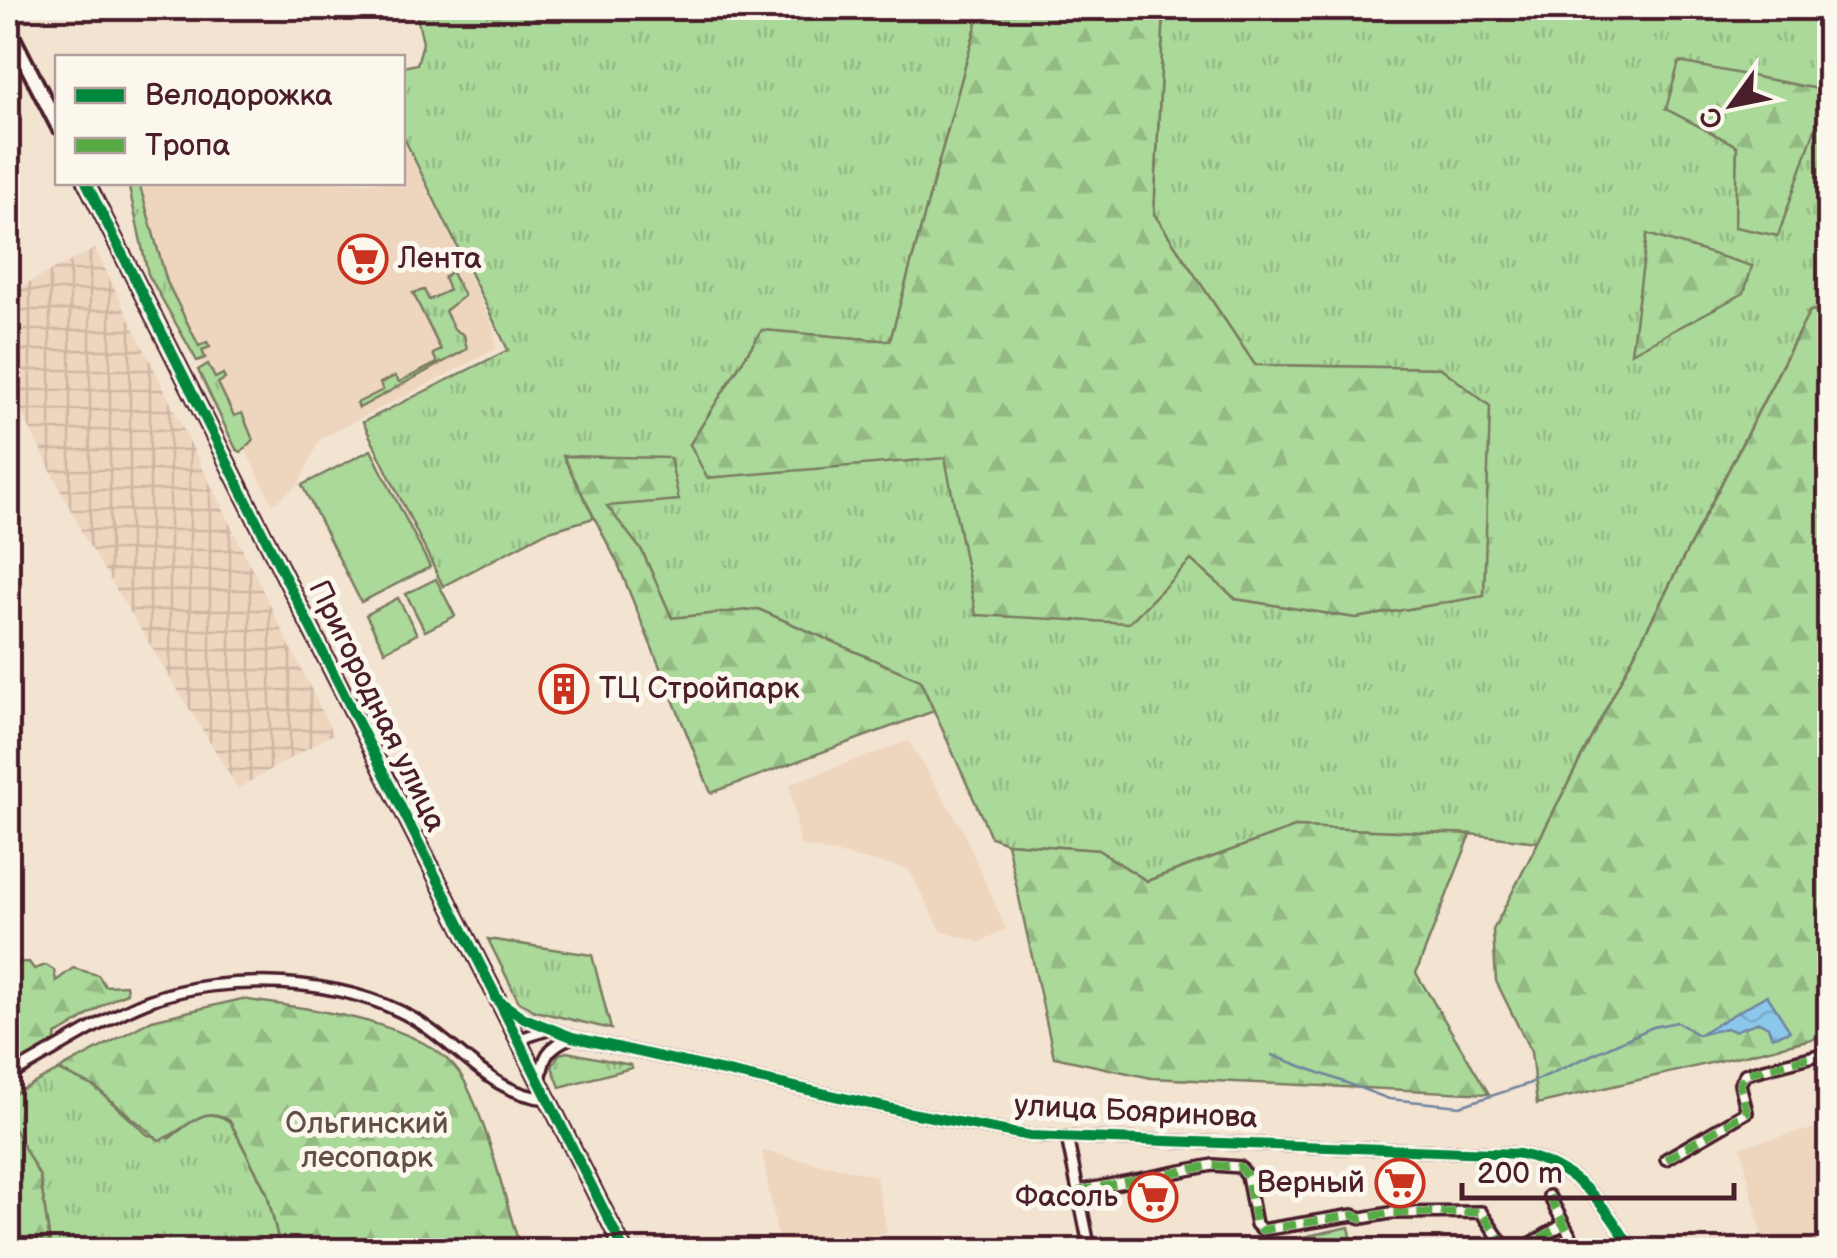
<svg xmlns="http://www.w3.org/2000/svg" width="1837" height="1258" font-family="'Balsamiq Sans',sans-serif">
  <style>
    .built { fill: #edd5be }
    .industrial { fill: url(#industrial-grid) }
    .grass { fill: url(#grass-tufts); stroke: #7a7c62; stroke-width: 2.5; fill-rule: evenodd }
    .forest { fill: url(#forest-firs); stroke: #7a7c62; stroke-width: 2.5 }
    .park { fill: #aad999; stroke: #7a7c62; stroke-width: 2.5 }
    .water { fill: url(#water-waves); stroke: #72849f; stroke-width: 2.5 }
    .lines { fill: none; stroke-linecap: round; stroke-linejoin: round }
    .stream { stroke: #72849f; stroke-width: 2.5 }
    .street-casing { stroke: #4a1f2b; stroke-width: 16 }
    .secondary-casing { stroke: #4a1f2b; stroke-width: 20 }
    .street { stroke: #fbf7ec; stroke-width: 9 }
    .secondary { stroke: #fbf7ec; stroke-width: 12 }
    .quiet { stroke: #57aa44; stroke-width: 8; stroke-dasharray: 15 8; stroke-linecap: butt }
    .cycleway-casing { stroke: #fbf7ec; stroke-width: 16 }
    .cycleway { stroke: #00873e; stroke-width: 10 }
    .labels { text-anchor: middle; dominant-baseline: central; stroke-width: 10; stroke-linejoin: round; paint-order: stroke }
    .poi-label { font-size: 30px; fill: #4a1f2b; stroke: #fbf7ec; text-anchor: start }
    .street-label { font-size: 30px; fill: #4a1f2b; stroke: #fbf7ec }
    .park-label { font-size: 30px; fill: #624e46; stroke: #fbf7ec }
  </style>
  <defs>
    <pattern id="industrial-grid" width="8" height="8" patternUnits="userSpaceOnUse" patternTransform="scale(2.5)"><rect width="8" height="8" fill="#edd5be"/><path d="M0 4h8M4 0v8" fill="none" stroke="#cdb6a3"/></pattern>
    <pattern id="grass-tufts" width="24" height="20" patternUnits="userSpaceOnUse" patternTransform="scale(2.5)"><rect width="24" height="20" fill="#aad999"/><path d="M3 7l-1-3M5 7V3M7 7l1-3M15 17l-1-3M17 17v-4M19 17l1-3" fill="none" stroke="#94ba84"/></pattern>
    <pattern id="forest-firs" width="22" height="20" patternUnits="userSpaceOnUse" patternTransform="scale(2.5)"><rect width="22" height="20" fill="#aad999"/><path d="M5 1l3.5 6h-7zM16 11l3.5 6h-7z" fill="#94ba84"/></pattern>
    <pattern id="water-waves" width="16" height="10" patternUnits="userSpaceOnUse" patternTransform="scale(2.5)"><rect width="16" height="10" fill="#8cc8ec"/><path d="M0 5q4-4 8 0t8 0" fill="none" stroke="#7aabcb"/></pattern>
  </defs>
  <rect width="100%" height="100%" fill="#f3e3d1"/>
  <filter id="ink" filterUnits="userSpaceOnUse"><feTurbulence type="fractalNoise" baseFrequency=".01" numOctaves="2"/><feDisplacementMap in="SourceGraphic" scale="20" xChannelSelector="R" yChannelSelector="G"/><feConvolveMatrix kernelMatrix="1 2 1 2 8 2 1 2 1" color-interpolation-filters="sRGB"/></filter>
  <g filter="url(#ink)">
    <path class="built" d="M403 140 493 326 496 349 320 439 298 485 273 504 150 261 128 183 402 182Z
      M908 741 961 827 1006 929 980 942 941 931 909 869 800 845 790 784Z
      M1821 1127 1829 1165V1246L1765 1250 1741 1146Z
      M762 1151 876 1176 887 1233 780 1250Z"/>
    <path class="industrial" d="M95 249 333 734 238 788 87 542 8 385V293Z"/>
    <path class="grass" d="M415 8H981L890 341 762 330 690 444 945 458 1191 560 1236 599 1356 618 1483 596 1441 368 1255 365 1154 214 1164 8H1829V309L1809 312 1538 842 1470 834 1295 827 1147 881 1098 850 1007 843 991 837 920 680 758 609 672 618 642 551 564 457 594 518 546 532 443 586 363 422 508 350 403 136V67L417 64 423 43ZM1828 91 1735 226 1737 146 1667 109Z
      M128 183H139L167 282 199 346 207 342 210 347 202 350 205 358 197 361 148 274Z
      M451 271 464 296 445 311 454 329 464 335 467 349 359 408 357 403 383 390 380 383 395 376 399 382 437 363 433 354 441 350 413 293 424 290 429 300 449 290 444 278Z
      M208 364 215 378 223 374 225 379 218 383 234 416 242 413 253 440 241 452 236 449 198 370Z
      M488 939 592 955 611 1029 535 1011 519 1002Z
      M567 1052 631 1065 632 1068 560 1087 552 1067 559 1054Z
      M59 1070 95 1087 148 1135 170 1138C190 1123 206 1104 230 1122L267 1193 281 1250H51L40 1177 8 1118V1097Z"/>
    <path class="forest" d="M981 8H1164L1154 214 1255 365 1441 368 1490 406 1484 596 1356 618 1236 599 1191 560 1129 623 976 615 945 458 707 478 690 444 762 330 890 341Z
      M1679 62 1828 91 1778 236 1735 227 1737 146 1666 109Z
      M1647 234 1752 266 1744 293 1631 353Z
      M1829 309V1035L1537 1104 1531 1052 1496 981 1493 930 1810 311Z
      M563 456 670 458 679 500 607 506 642 551 672 618 758 609 920 680 934 711 711 793 618 564Z
      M1295 827 1471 834 1416 973 1489 1094 1151 1078 1054 1057 1007 843 1098 850 1147 881Z
      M29 962 34 969 46 965 54 970 56 981 73 968 98 975 105 986 126 985 127 993C102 1001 82 1023 56 1035L53 1046 8 1069 17 1031 8 1020V963Z
      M242 999C305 1009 434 1020 465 1082 490 1131 504 1198 521 1250H281L267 1193 230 1121C201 1100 186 1133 159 1140L95 1087 59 1070 152 1020Z
      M8 1118 40 1177 51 1250H8Z"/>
    <path class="park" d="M371 450 430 567 361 602 302 485Z
      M436 579 455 616 425 631 406 594Z
      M398 598 417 634 385 651 366 615Z
      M1349 1227 1354 1250H1291L1289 1240Z"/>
    <path class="water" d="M1767 995 1790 1031 1772 1037 1768 1027 1759 1022 1734 1031 1726 1028 1698 1035Z"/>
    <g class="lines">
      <path class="stream" d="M1272 1055 1389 1099 1460 1106 1528 1084 1653 1027 1677 1022 1698 1035"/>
      <g class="street-casing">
        <path id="street" d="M501 1003 524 1018 572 1037 906 1112 1030 1136 1520 1154C1576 1167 1604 1202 1632 1250
          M521 1047 526 1037 547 1030
          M8 1076C53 1052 100 1020 148 1001 223 972 344 977 414 1019 461 1047 490 1094 548 1099
          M540 1083C543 1057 547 1047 572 1037
          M1067 1137 1090 1250
          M1666 1159 1747 1112 1740 1084 1745 1074 1830 1052
          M1078 1191 1213 1165 1240 1167 1247 1175 1256 1224 1262 1230 1353 1215 1362 1218 1390 1213 1481 1212 1507 1250
          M1549 1196 1578 1250
          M1520 1250 1564 1224"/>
      </g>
      <g class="secondary-casing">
        <path id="secondary" d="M8 28 58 126
          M86 182 624 1250"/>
      </g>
      <use href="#street" class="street"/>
      <use href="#secondary" class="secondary"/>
      <path class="quiet" d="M1666 1159 1747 1112 1740 1084 1745 1074 1830 1052
        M1078 1191 1213 1165 1240 1167 1247 1175 1256 1224 1262 1230 1353 1215 1362 1218 1390 1213 1481 1212 1507 1250
        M1549 1196 1578 1250
        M1520 1250 1564 1224"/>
      <g class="cycleway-casing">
        <path id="cycleway" d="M86 182 624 1250
          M495 998 524 1018 572 1037 906 1112 1030 1136 1520 1154C1576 1167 1604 1202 1632 1250"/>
      </g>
      <use href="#cycleway" class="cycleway"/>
    </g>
  </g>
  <defs>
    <g id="supermarket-ring" transform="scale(2.5)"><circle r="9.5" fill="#fbf7ec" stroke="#c8321e" stroke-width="1.5"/><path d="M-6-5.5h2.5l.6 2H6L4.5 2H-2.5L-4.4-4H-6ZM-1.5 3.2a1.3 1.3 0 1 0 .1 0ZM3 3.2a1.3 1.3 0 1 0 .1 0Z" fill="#c8321e"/></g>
    <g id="building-ring" transform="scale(2.5)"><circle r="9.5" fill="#fbf7ec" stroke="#c8321e" stroke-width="1.5"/><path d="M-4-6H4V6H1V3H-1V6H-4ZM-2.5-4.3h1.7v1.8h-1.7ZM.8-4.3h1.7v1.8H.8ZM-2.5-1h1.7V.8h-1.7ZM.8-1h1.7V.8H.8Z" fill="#c8321e"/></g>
  </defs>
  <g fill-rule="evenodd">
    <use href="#supermarket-ring" x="363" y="259"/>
    <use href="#building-ring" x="564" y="689"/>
    <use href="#supermarket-ring" x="1400" y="1183"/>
    <use href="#supermarket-ring" x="1153" y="1197"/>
  </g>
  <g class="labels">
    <g class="poi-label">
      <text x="398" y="259">Лента</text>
      <text x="599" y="689">ТЦ Стройпарк</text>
      <text x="1365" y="1183" text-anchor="end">Верный</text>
      <text x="1118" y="1197" text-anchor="end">Фасоль</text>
    </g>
    <g class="street-label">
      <text transform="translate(377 706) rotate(64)">Пригородная улица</text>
      <text transform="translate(1136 1112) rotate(3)">улица Бояринова</text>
    </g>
    <g class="park-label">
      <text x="367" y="1124">Ольгинский<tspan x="367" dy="34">лесопарк</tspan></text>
    </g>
  </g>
  <rect width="1837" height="1258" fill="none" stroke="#fbf7ec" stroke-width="40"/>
  <rect x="20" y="20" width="1797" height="1218" fill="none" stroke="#4a1f2b" stroke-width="4" filter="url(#ink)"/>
  <rect x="55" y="55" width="350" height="130" fill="#fbf7ec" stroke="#b4a19f" stroke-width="2.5"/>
  <rect x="75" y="88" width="50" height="15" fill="#00873e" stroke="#b4a19f" stroke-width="2.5"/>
  <text x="145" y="105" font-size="30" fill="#4a1f2b">Велодорожка</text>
  <rect x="75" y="138" width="50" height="15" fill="#57aa44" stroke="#b4a19f" stroke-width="2.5"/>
  <text x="145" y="155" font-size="30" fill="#4a1f2b">Тропа</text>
  <g transform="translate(1732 105) rotate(237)" stroke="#fbf7ec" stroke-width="8" paint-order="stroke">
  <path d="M0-8L18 38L0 25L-18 38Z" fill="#4a1f2b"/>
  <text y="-15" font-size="28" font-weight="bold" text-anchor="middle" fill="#4a1f2b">С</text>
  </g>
  <path d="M1462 1183v15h272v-15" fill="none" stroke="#4a1f2b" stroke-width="5"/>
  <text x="1477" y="1183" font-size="30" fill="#4a1f2b" stroke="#fbf7ec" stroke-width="8" paint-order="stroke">200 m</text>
</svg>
